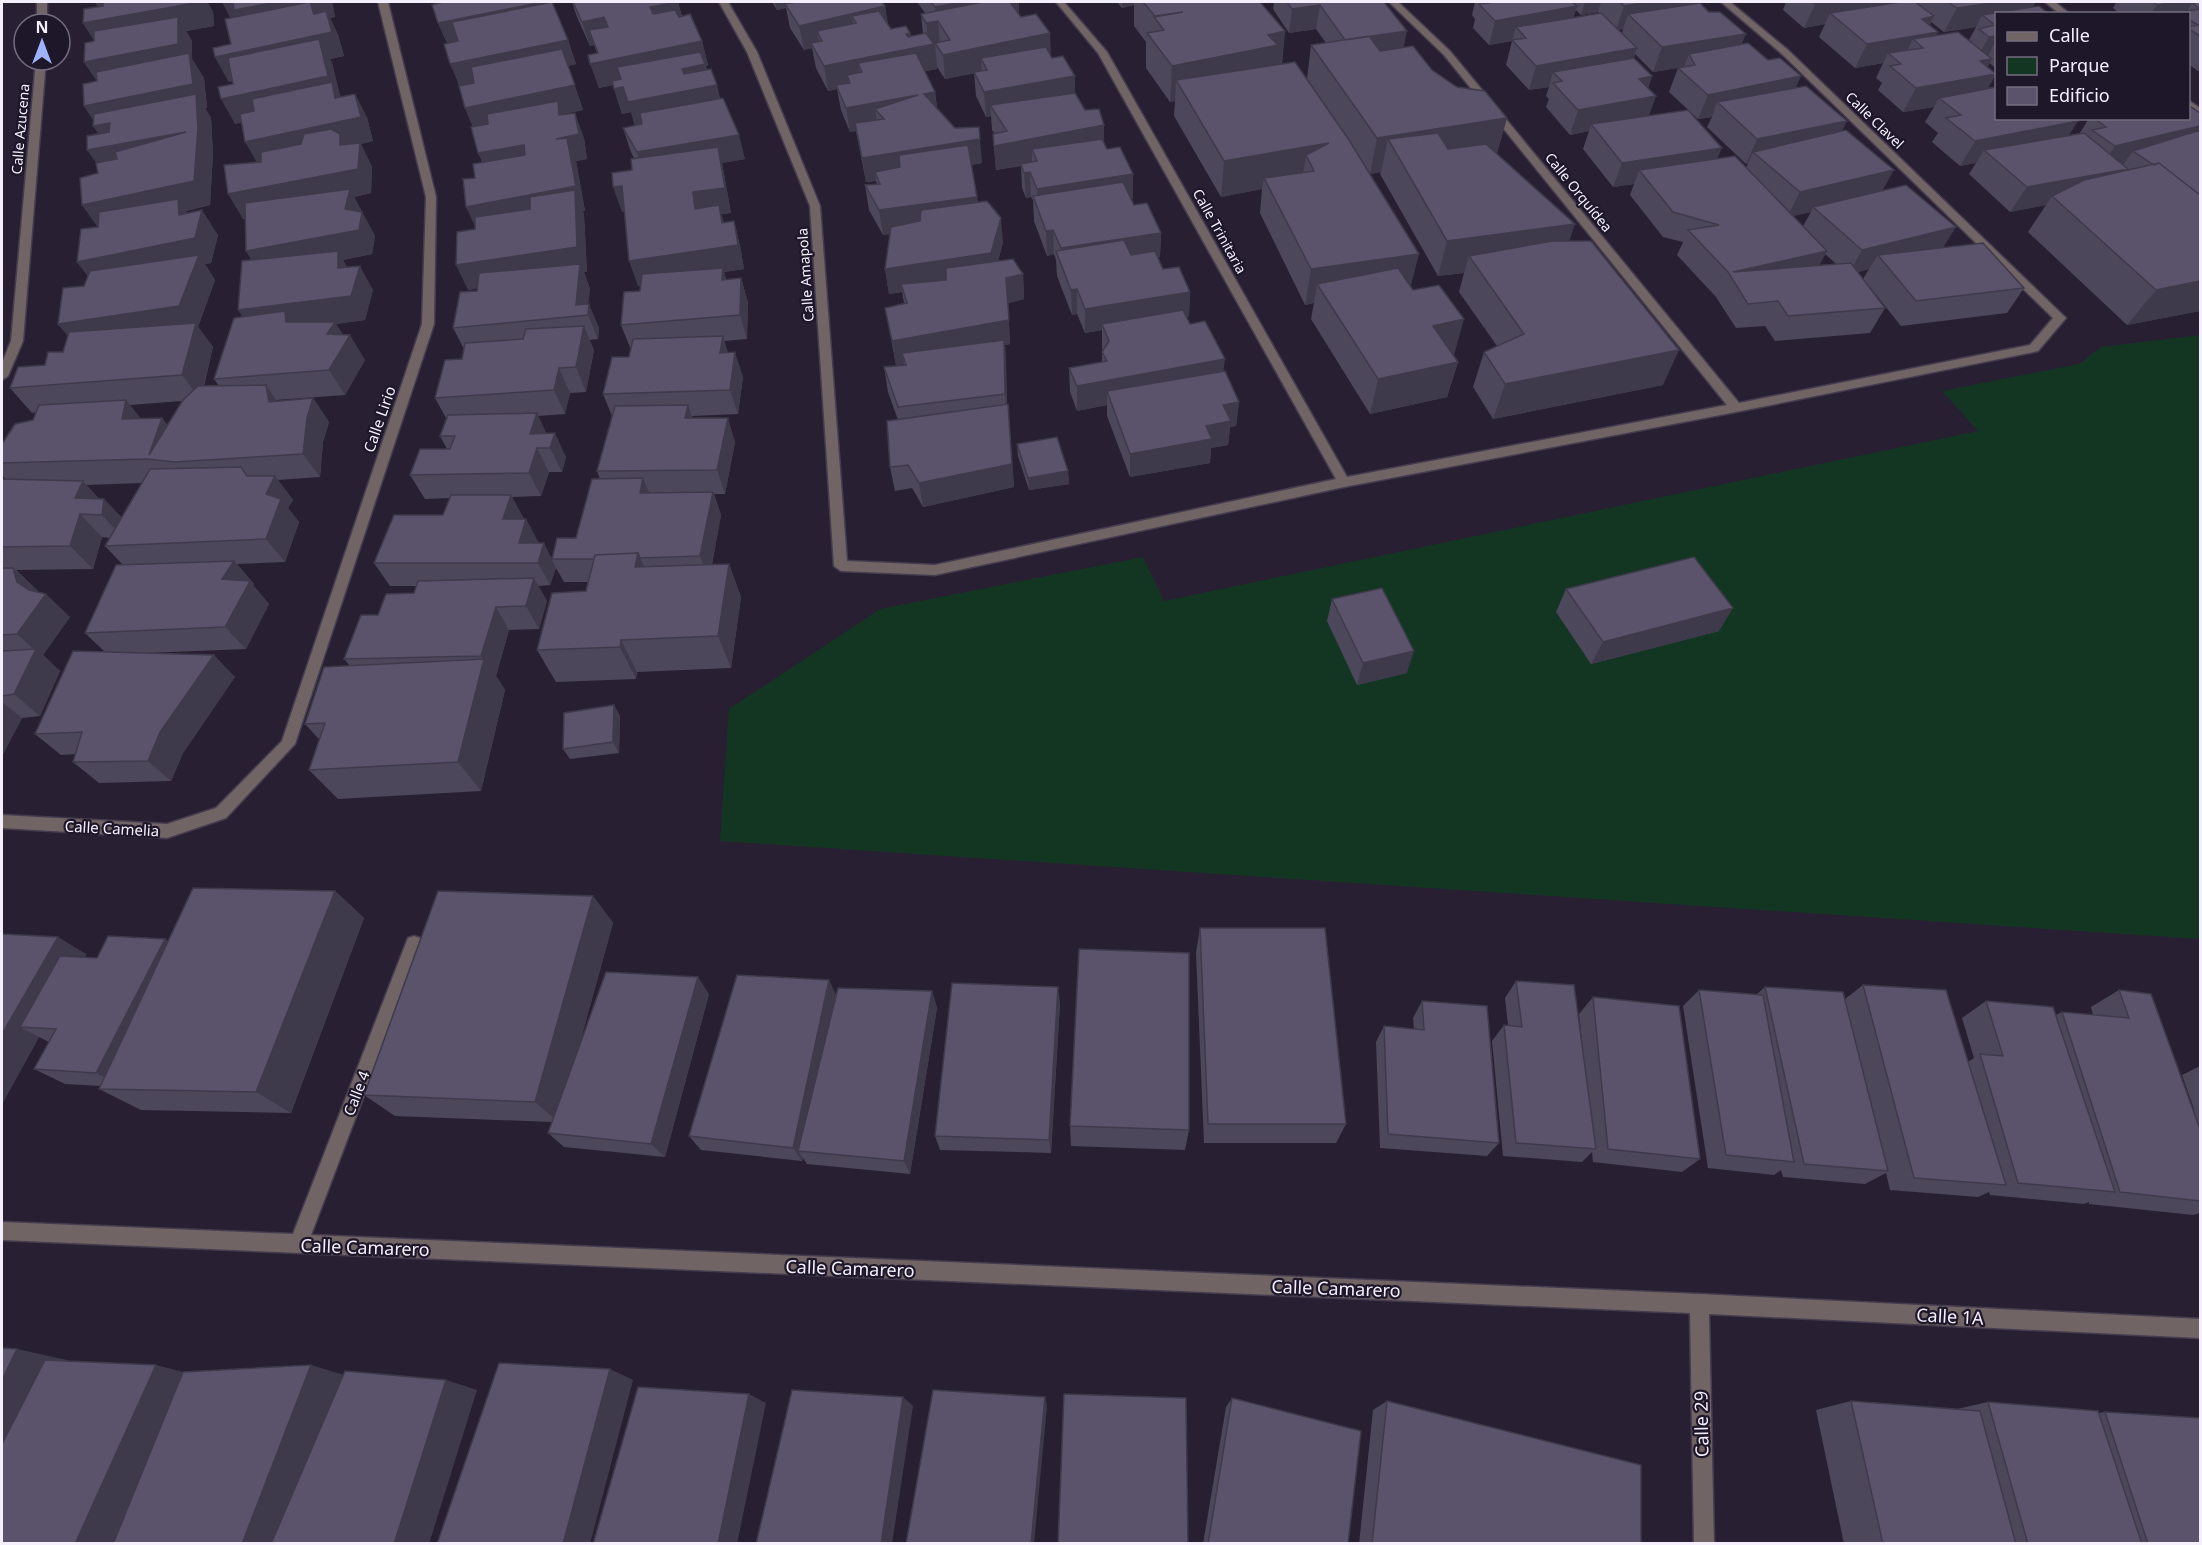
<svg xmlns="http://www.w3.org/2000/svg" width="2202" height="1545" font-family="'Noto Sans',sans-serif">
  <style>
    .green { fill: #133623 }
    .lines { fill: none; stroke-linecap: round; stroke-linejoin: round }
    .street-casing { stroke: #453c4f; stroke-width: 3 }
    .street { fill: #716464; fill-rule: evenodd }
    .wall { fill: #4d475c; fill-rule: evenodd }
    .shaded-wall { fill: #3f3a4b }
    .building { fill: #5a536b; stroke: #3f3a4b; stroke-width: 1.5 }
    .labels { text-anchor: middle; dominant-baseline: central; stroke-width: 4.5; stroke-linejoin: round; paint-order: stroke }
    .far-street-label { font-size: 14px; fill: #f5effd; stroke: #1e1629 }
    .street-label { font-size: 15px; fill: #f5effd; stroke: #1e1629 }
    .near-street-label { font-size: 18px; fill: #f5effd; stroke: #1e1629 }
  </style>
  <rect width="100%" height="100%" fill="#281f33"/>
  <path class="green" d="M2200 335V939L720 841 729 709 880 609 1143 557 1164 601 1978 431 1942 391 2079 364 2101 347Z"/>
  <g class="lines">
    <g class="street-casing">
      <path id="street" d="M37 2H47V24H37Z
        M378 2H388L436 197 434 324 295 744 226 818 167 838 2 828V815L167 824 216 808 282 741 422 324 426 197Z
        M719 2H728L757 52 820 206 847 561 935 565 1336 479 1098 53 1056 2H1064L1107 52 1347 477 1727 405 1444 55 1389 2H1398L1450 51 1739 403 2030 345 2053 318 1782 54 1721 2H1730L1788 50 2066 318 2038 351 2034 352 1736 412 1344 487 935 575 841 571 834 566 810 206 747 52Z
        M2045 2H2055L2070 14H2060Z
        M36 60H46L23 341 8 376 2 380V363L11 341Z
        M2188 100 2200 108V115L2188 108Z
        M414 936 420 938 422 943 311 1235 1699 1294 2200 1319V1338L1709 1314 1714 1544H1694L1690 1313 2 1240V1222L293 1234 406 943 408 938Z"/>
    </g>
    <use href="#street" class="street"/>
  </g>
  <path class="wall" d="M95 2H207L213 12 214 26 186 31 192 41V59L204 78 207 108H205L211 118 213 153 210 205 186 211 187 213 218 235 211 263 205 264 215 280 198 327 213 347 204 386H219L214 379 243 317 252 260 246 251V219H243L257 162 242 122 235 124 232 81 229 82 215 57 231 44V17L222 2H332L335 17 330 18 338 35 344 56 330 59 332 63 340 97 355 94 367 118 373 141 361 144 372 167 371 193 354 197 375 236 372 254 343 260 347 267 373 290 365 320 336 324 343 335 365 360 345 395 276 400 277 401 313 398 329 422 323 442 320 477 278 480 293 500 288 508 299 522 285 562 237 564 254 584 253 585 269 604 246 649 146 653 235 677 183 753 171 781 99 783 73 762 76 754 61 755 35 734 105 652 85 633 123 565 105 546 110 538 102 537 93 569 16 570 37 590 38 592 70 617 43 655 60 671 40 716 22 718 3 754H2V479L6 480 2 475V444L33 420 36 412 32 413 10 388 63 352 68 336 58 324 84 286 88 276 77 262 98 227 82 205 98 173 96 163 99 134 93 126 94 121 84 106 97 81 84 62 94 40 83 23 99 7ZM182 401 167 425 162 418 141 419 130 405ZM142 483 122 518 104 499H99L86 485Z
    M572 2H678L682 16 702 41 708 65 706 66 707 70 720 98 745 159 722 163 731 213 721 214 724 223 734 221 740 246 744 269 724 272 726 280 741 278 748 303 747 339 724 341 728 353 743 377 738 414 692 416 693 418 735 442 725 494H714L721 515 712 565 729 564 741 597 731 668 637 672 636 679 556 682 537 650 586 591 588 582H564L556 568 550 585 538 586 547 601 539 629 509 630 496 676 505 690 481 791 338 799 309 770 319 739 305 724 350 666 344 659 378 615 414 593 417 586H390L374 563 443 515 450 498 425 499 410 475 447 449 440 436 446 418 435 398 462 359 464 349 453 328 477 291V288L468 290 475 229V178L482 162 473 127 465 108 447 43 438 23 434 4 560 21 568 40 576 64 568 66 583 110 563 114 584 138 587 159 576 161 585 211H583L584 215 587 272H584L590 289 588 304 599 328 598 339 589 340 594 350 586 392 570 393 565 414 538 416 546 433 566 457 562 472H549L541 496 512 497 524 519H526L538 543 552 558 576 538 600 479 597 471 612 416 603 394 629 357 631 350 621 325 640 291 641 285 638 286 625 211 622 212 634 158 631 152 623 128 635 126 631 112 622 114 613 85 599 88 588 55 597 53 594 45 590 46 577 17Z
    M772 2H884L888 25 891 29 910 33 911 36 923 34 921 14 925 13 917 2H1019V14L1052 58 1075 76V94L1085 110 1104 125V142L1107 149 1133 174V199H1131L1134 205 1161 233 1160 257 1158 258 1163 269 1190 292 1189 316 1187 317 1190 324 1224 372 1239 402 1236 426 1230 427 1228 445 1211 448 1210 463 1130 477 1107 416V405L1077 411 1070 392 1069 368 1102 362V330L1085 333 1077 314 1072 315 1057 276 1056 260 1054 254 1047 256 1034 221 1033 200 1031 197 1026 198 1022 188 1021 166 996 170 993 134H995L992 130 991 116 986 117 976 96 974 73 945 79 937 67 935 46 937 69 925 71 935 92 937 108 982 163 971 165 978 203 1003 243 998 261 1023 274 1024 299 1008 303 1010 344 1005 345 1006 365 1007 404 1014 487 923 507 912 488 895 491 890 467 898 420 888 392 884 367 904 366V364L896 365 885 308 904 303 902 292 889 294 885 269 890 234 883 235 869 210 865 185H877L876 181 866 182 856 131 850 132 841 110 837 89 828 91 816 68 812 48 804 50 790 28 786 8 777 10Z
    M1117 2H1260L1285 31 1282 64 1307 79 1311 45 1326 43 1316 29 1289 33 1273 9 1274 2H1384L1404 47 1432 70 1457 87 1507 118 1497 153H1496L1569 241 1663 385 1493 419 1473 387 1484 352 1497 346 1459 292 1464 273 1438 276 1380 174 1381 172 1370 174 1411 287 1458 362 1447 397 1370 414 1311 319 1314 303 1305 305 1260 213 1262 189 1221 197 1174 116 1175 101 1170 102 1146 68V42L1134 26V5L1122 8Z
    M1475 2H1700L1699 3 1742 44 1796 88 1842 131 1883 190 1944 247 2024 288 2007 313 1901 326 1869 286 1885 308 1870 333 1775 341 1765 326 1736 328 1716 297 1677 255 1683 242 1663 237 1630 195 1634 184 1613 187 1583 149 1589 131 1570 135 1546 107 1549 99 1546 96 1549 87 1529 90 1506 65 1512 41 1489 45 1473 28 1475 19 1472 15ZM1576 10 1581 15 1598 12 1599 13 1573 18ZM1623 29 1622 33 1618 30ZM1635 54 1653 72 1684 67 1678 68 1669 92 1698 119 1712 117 1707 127 1746 164 1748 163 1746 168 1717 159 1649 116 1648 88 1652 76 1634 58ZM1811 212 1803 226 1793 216ZM1825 254 1833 261 1836 264 1819 265ZM1869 269 1863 279 1858 272Z
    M1786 2H1886L1885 4 1900 2H2036L1996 14V69L1990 63 1987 67 1988 89 2069 135 2080 133 2089 118H2188L2200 311 2127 325 2028 232 2046 205 2010 212 1969 174 1976 163 1960 166 1932 142 1938 133 1925 122 1934 107 1903 112 1878 90 1882 83 1876 78 1883 63 1855 68 1819 37 1825 24 1804 28 1783 10ZM1931 22 1944 32 1976 27 1969 40 1972 42 1936 35 1938 32 1930 25Z
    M2114 2H2200V71H2198L2188 64V14H2120L2113 8 2116 3Z
    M1017 444 1068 471 1069 484 1029 490 1018 456Z
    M1566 589 1719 631 1591 664 1556 612Z
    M1332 599 1407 673 1357 685 1327 621Z
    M614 705 620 716 619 753 570 759 563 749Z
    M335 891 364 918 291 1113 141 1110 99 1089 100 1086 65 1084 34 1069 49 1042 39 1037 2 1104V934L86 954 85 957 97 958 165 939 168 942Z
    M593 896 613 923 579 1046 709 994 665 1157 564 1147 548 1133 552 1122 395 1116 364 1095Z
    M1200 928 1346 1124 1336 1143H1204L1196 953Z
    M1516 981 1582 1042 1579 1014 1593 997 1700 1159 1682 1172 1593 1162 1592 1152 1582 1162 1503 1156 1492 1041 1504 1025H1508L1505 998Z
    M1863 985 1968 1062 1974 1058 1962 1018 1986 1001 2056 1015 2062 1012 2093 1015 2091 1007 2119 990 2193 1110 2194 1109 2182 1075 2200 1066V1213L2193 1215 2089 1204V1202L2084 1204 1990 1195 1989 1192 1978 1197 1890 1190 1886 1173 1865 1184 1783 1177 1781 1170 1774 1175 1708 1168 1683 1006 1699 990 1756 995 1765 987 1845 999Z
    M932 991 937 1008 910 1174 807 1164 803 1158 802 1161 701 1150 689 1136 836 996Z
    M1422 1001 1499 1143 1487 1156 1380 1148 1376 1042 1384 1026 1414 1029 1413 1018Z
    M1060 1003 1051 1153 940 1150 935 1136Z
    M1070 1126 1189 1130 1185 1150 1071 1146Z
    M1232 1398 1348 1544H1203L1226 1407Z
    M1387 1401 1641 1544H1359L1373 1410Z
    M1851 1401 1957 1409 1988 1402 2099 1413 2105 1412 2200 1544H1844L1816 1410Z"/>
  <path class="shaded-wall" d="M95 2H207L213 12 214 26 186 31 192 41V59L204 78 207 108H205L211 118 213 153 210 205 186 211 194 224 202 210 218 235 211 263 205 264 215 280 198 327 213 347 200 399 182 375 78 348 58 324 96 286 77 262 100 229 82 205 105 175 87 150 108 147 93 126 97 125 84 106 100 86 84 62 98 47 83 23 106 19Z
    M222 2H332L335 17 330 18 338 35 344 56 330 59 332 63 341 99 355 94 367 118 373 141 361 144 372 167 371 193 354 197 375 236 372 254 343 260 352 276 360 266 373 290 365 320 336 324 347 341 350 335 365 360 345 395 329 370 254 334 238 310 261 276 246 251 345 209 348 198 243 219 228 194 259 166 245 142 337 101 235 124 221 99 325 61 229 82 215 57 324 34 232 21Z
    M433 2H485L437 11Z
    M543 2H553L561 24 449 47 438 23Z
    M678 2 684 26 657 32 650 7Z
    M775 2H796L785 4 786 8 777 10Z
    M878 2H884V6H885L889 30 856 23 852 16 855 38 822 41 817 31 820 46 811 43 812 48 804 50 799 26Z
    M962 2H1019V14L944 30 938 21 940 45 935 43 937 69 864 83 862 72 858 63 861 84 850 83 847 75 849 86 836 85 837 89 828 91 824 66 906 34 910 33 912 49 929 46 926 23 937 21 935 7Z
    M1122 2H1134V5L1122 8Z
    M1560 2H1573L1571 7 1577 6 1569 31 1516 27 1512 41 1489 45 1495 21Z
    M1585 2H1601L1598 12 1581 15Z
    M1648 2H1700L1694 16 1628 14 1623 29 1616 30 1624 6Z
    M1828 2H1886L1879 15 1830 13 1825 24 1804 28 1815 4Z
    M1999 2H2036L2029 14 1982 15 1976 27 1944 32 1957 8Z
    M2177 2H2200V20V9L2192 3 2185 14 2179 12 2178 14H2151L2157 5Z
    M1320 5 1316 29 1289 33 1292 9Z
    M1934 16 1925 34 1938 32 1925 56 1923 48 1913 39 1902 60 1888 53 1883 63 1855 68 1867 44 1922 19Z
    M604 17 612 41 589 30 594 45 590 46 582 22Z
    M1285 31 1281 66 1176 80 1175 101 1170 102 1172 66 1268 35Z
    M1407 31 1402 55 1341 65 1345 40Z
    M1050 33 1051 57 981 58 982 72 945 79 943 55Z
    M1746 34 1736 58 1689 54 1684 67 1653 72 1662 47Z
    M1996 36V41L1986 60 1975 61 1989 37Z
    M568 40 576 64 568 66 583 110 563 114 567 125 575 113 584 138 587 159 576 161 585 211H583L584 215 587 272H584L590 289 587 315 576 305 579 273 468 290 456 265 477 231 466 207 556 139 475 132 465 108 461 89 450 64Z
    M702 41 708 65 706 66 711 86 717 85 723 110 636 126 631 112 622 114 614 89 683 70 599 88 590 64Z
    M1637 48 1628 73 1562 81 1553 72 1549 87 1529 90 1536 66Z
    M1992 59 1982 77 1996 74 1982 99 1939 98 1934 107 1903 112 1916 88 1980 61Z
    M1075 76V101L990 105 991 116 986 117 984 92Z
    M1652 76 1644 99 1656 96 1647 121 1591 124 1589 131 1570 135 1578 110 1639 79Z
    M1801 76 1790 101 1717 102 1712 117 1698 119 1708 95Z
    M935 92 938 116 924 94Z
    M918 95 884 119 875 109 878 127 850 132 846 108Z
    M1507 118 1497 153 1405 168 1388 139 1381 172 1370 174 1377 138Z
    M1847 121 1835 146 1753 152 1748 163 1746 164 1757 139Z
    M2078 121 2062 146 1984 150 1976 163 1960 166 1975 141Z
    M1104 125V150L1037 161 1032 149V163L996 170 994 146Z
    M2200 126V140L2133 151 2123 165 2098 171 2115 146Z
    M739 135 745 159 722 163 731 213 721 214 726 230 734 221 740 246 744 269 724 272 730 292 722 280V273L638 286 629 261 645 177 637 152Z
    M980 139 982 163 902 177 875 172 876 181 866 182 862 158Z
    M1329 143 1314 171 1306 155 1302 182 1264 178 1262 189 1221 197 1224 161Z
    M524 145 534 169 489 178 478 153Z
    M1722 148 1711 173 1639 170 1634 184 1613 187 1622 163Z
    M2128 169 2111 194 2052 196 2046 205 2010 212 2027 187Z
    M1894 170 1880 195 1813 207 1811 212 1787 217 1800 192Z
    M1030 172 1031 197 1026 198 1024 173Z
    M1133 174V199L1040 214 1038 210 1037 189Z
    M622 186 631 211 622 212 613 187Z
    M977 197 979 222 883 235 879 210Z
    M1001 218 1003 243 993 277 901 284 902 292 889 294 885 269Z
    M1575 224 1563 260 1469 256 1464 273 1438 276 1447 241Z
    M1956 227 1941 251 1878 255 1869 269 1848 275 1862 250Z
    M1053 230 1054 254 1047 256 1046 231Z
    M1161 233 1160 257 1064 273 1061 264V248Z
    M1827 251 1814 276 1733 272Z
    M1419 254 1410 289 1317 284 1314 303 1305 305 1311 269Z
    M1023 274 1024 299 1008 303 1010 344 1005 345 1006 365 1007 418 1005 394 902 353 904 364 896 365 892 341 1006 278Z
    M741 278 748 303 747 339 740 315Z
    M2200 281V311L2127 325 2156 290Z
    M1077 289V314L1072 315 1071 290Z
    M1190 292 1189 316 1105 330 1102 324V330L1085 333V309Z
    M589 304 599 328 598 339 588 315Z
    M1464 319 1454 355 1424 361 1433 326Z
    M584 326 594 350 586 392 576 367Z
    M723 336 730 360 720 353Z
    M1679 350 1663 385 1493 419 1505 384Z
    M735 352 743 377 738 414 730 390Z
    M1225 359 1222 383 1107 391V405L1077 411V386Z
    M1458 362 1447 397 1370 414 1378 379Z
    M559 368 570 393 565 414 554 390Z
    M266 385 282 409 269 402Z
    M313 398 329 422 323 442 320 477 303 454 307 418Z
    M126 400 145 424 122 419Z
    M1239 402 1236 426 1230 427 1228 445 1211 448 1210 463 1130 477V454L1206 426 1223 405Z
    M1008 404 1014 487 923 507 919 483Z
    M688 405 696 429 685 418Z
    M537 413 548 437 530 434Z
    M162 418 181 442 149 455Z
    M728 418 735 442 725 494 717 470Z
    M555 433 566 457 562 472 550 448Z
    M537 448 549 472 541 496 529 473Z
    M1068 471 1069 484 1029 490 1028 478Z
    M275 476 293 500 288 508 299 522 285 562 266 539V494Z
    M643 478 653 502 640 493Z
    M83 481 104 504V499L126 522 124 539 102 515 75 498Z
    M713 492 721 515 709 579 700 556Z
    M511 495 524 519 516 543 503 519Z
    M80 514 102 537 93 569 70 546Z
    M526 519 539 543 533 563 519 543Z
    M544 543 556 568 550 585 538 563Z
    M638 553 653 587 635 567Z
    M234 561 254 584 253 585 269 604 246 649 225 627 222 579Z
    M729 564 741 597 731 668 718 636Z
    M13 568 37 590 41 601 46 594 70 617 43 655 60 671 40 716 14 694 35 650 17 634Z
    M534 578 547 601 539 629 526 606Z
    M496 607 509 630 496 676 505 690 481 791 458 762 484 661 481 656Z
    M1733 608 1719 631 1591 664 1603 642Z
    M621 640 637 672 636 679 620 647Z
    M1414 651 1407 673 1357 685 1363 663Z
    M214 655 235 677 183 753 171 781 148 761 160 732Z
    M2 702 22 718 3 754 2 752Z
    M614 705 620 716 619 753 613 742Z
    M335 891 364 918 291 1113 256 1092Z
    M593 896 613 923 558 1122 535 1102Z
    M58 937 86 954 45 1028 20 1027 39 1037 2 1104V1034Z
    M165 939 190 957 125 1088 96 1073Z
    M698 977 709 994 665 1157 651 1144Z
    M829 980 837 997 798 1151 803 1158 802 1161 793 1148Z
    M1058 987 1060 1003 1051 1153 1049 1140Z
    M932 991 937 1008 910 1174 904 1161Z
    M17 1349 67 1360 2 1494V1380Z
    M156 1365 199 1376 127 1544H75Z
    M311 1365 347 1376 285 1544H242Z
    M610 1369 633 1380 590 1544H563Z
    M446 1380 477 1390 429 1544H394Z
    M749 1394 766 1403 737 1544H718Z
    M903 1397 913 1406 892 1544H881Z
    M1045 1397 1047 1406 1034 1544H1031Z"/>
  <path class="building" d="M103 2H200L83 23 84 9 103 6Z
    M233 2H277L234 10Z
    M309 2H310L314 14 326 11 332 32 215 57 213 48 231 44 225 19Z
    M443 2H543L438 23 432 5Z
    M552 2 568 40 450 64 444 44 458 41 452 22Z
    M573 2H678L650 7 653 14 675 10 679 17 690 14 702 41 590 64 588 55 598 53 589 30 608 27 604 17 582 22Z
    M796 2H882L885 6 799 26 785 4Z
    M931 2H962L935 7Z
    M983 2H1010L1021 17 1036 14 1050 33 943 55 935 43 950 40 938 21 926 23 921 14Z
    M1143 2H1260L1285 31 1268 35 1278 45 1172 66 1147 33 1164 30 1154 17 1183 12 1155 16Z
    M1287 2H1384L1407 31 1345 40 1320 5 1292 9Z
    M1488 2H1572L1577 6 1495 21 1479 4 1489 3Z
    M1620 2H1648L1624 6Z
    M1812 2H1828L1815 4Z
    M1900 2H1915L1934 16 1922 19 1938 32 1867 44 1830 13Z
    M1948 2H1999L1957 8Z
    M2153 2H2177L2157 5Z
    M2200 2V36L2188 28V27L2198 25 2188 19V14H2181L2179 12 2200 9 2192 3Z
    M1700 3 1709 12H1720L1746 34 1662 47 1628 14Z
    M2039 6 2049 14H1996V36L1989 37 1979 29 1995 25 1982 15Z
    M879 11 891 29 906 26 910 33 906 34 908 37 926 33 934 44 824 66 811 43 822 41 817 31 856 23 852 16Z
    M1601 13 1637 48 1536 66 1512 40 1526 38 1516 27Z
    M178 17V44L84 62 85 43 94 41V31Z
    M1958 32 1992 59 1980 61 1996 74 1916 88 1890 66 1901 64 1888 53 1923 48 1913 39Z
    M1369 36 1380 51 1413 46 1432 70 1457 87 1485 91 1507 118 1377 138 1311 45Z
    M319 39 328 76 221 99 218 87 233 84 228 58Z
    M1748 43 1768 60 1780 58 1801 76 1708 95 1678 68 1695 65 1689 54Z
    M1046 47 1052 58 1063 56 1075 76 984 92 974 72 987 70 981 58Z
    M562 49 575 85 465 108 459 86 474 83 471 67Z
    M700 52 705 64 682 69 684 74 711 69 717 85 628 102 623 87 614 89 612 81 621 79 617 67Z
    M189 53 193 84 84 106 83 84 97 81 96 72Z
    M916 53 935 92 924 94 955 128 979 127 980 139 862 158 855 123 884 119 875 109 918 95 846 108 836 85 850 83 847 75 862 72 858 63Z
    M1634 58 1652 76 1639 79 1656 96 1578 110 1553 83 1562 81 1553 72Z
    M1295 62 1349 140 1419 254 1311 269 1264 178 1314 171 1306 155 1329 143 1224 161 1176 80Z
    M332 82 335 98 355 94 361 117 245 142 240 114 254 111 252 99Z
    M1806 86 1847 121 1757 139 1717 102Z
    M1996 87V118H2075L2078 121 1975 141 1946 118 1961 115 1939 98Z
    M1075 93 1085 110 1099 109 1104 125 994 146 993 134 1007 131 990 105Z
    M196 94 198 128 194 181 82 205 80 178 98 173 96 163 117 159 115 152 186 132 87 150V136L109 132 110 123 93 126 94 114Z
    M723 98 739 135 637 152 623 128 642 124 640 113Z
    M558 101 559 115 575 113 579 134 556 139 567 138 576 186 466 207 463 179 475 178 473 164 525 155 524 145 478 153 471 127 488 124 487 114Z
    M2188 105 2200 113V126L2115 146 2092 130 2106 127 2094 118H2188Z
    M1688 110 1722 148 1622 163 1591 124Z
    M331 129 340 134V145L360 143 358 169 228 194 224 165 261 162V152L301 144 304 134Z
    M1846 130 1894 170 1800 192 1753 152Z
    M2200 130V195L2159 163 2154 165 2133 151Z
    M1438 133 1448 149 1486 144 1575 224 1447 241 1388 139Z
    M2084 133 2128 169 2027 187 1984 150Z
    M1102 139 1107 149 1120 147 1133 174 1037 189 1030 172 1024 173 1021 164 1037 161 1032 149Z
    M968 145 977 197 879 210 865 185 880 184 875 172 900 167 899 155Z
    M718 147 725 188 693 192 695 209 719 205 722 223 734 221 738 245 629 261 622 186 613 187 612 173 632 170 631 159Z
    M1735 156 1827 251 1733 272 1851 263 1885 308 1788 316 1778 301 1748 304 1728 272 1688 230 1719 225 1673 212 1639 170Z
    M2159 163 2200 195V281L2156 290 2052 196 2084 180Z
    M1123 182 1134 205 1147 203 1161 233 1061 248 1053 230 1046 231 1033 196Z
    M1906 185 1956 227 1862 250 1813 207Z
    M350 189 345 209 362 212 359 230 246 251 245 203Z
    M575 190 577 247 456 265 457 232 475 229V217L530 209V197Z
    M178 199 179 215 202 210 195 238 77 262 81 229 98 227 99 212Z
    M987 201 1001 218 991 253 885 269 891 227 920 221 921 210Z
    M1124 240 1131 255 1155 251 1163 269 1179 267 1190 292 1085 309 1077 289 1071 290 1056 251Z
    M1552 241H1591L1679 350 1505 384 1484 352 1524 334 1469 256Z
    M1983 243 2024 288 1916 301 1878 255Z
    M338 251V268L360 266 351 296 238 310 242 261Z
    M199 255 179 306 58 324 63 288 84 286 90 271Z
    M1013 259 1023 274 1006 278 1009 320 892 341 885 308 907 303 901 284 946 280V268Z
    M580 264 576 305 589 304 588 315 453 328 460 292 477 291 479 273Z
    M723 268 722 280 741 278 740 315 621 325 624 292 640 291 642 274Z
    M1398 268 1413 290 1439 285 1464 319 1433 326 1458 362 1378 379 1317 284Z
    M1183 310 1190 324 1205 321 1225 359 1077 386 1069 368 1107 361 1102 352 1109 341 1102 324Z
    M285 311 286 322H335L327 334 350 335 329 370 214 379 234 318Z
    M196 323 182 375 10 388 18 367 45 365 48 352H63L69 332Z
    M584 326 576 367 559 368 554 390 435 398 445 360 462 359 465 343 523 339 526 329Z
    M723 336 720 353 735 352 730 390 603 394 612 357H629L633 339Z
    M1004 340 1005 394 898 407 884 367 906 365 902 353Z
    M1225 371 1239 402 1223 405 1231 421 1206 426 1212 439 1130 454 1107 391Z
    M266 385 269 402 313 398 307 418 303 454 175 462 147 459 2 463V444L15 424 33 420 39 405 126 400 122 419 162 418 149 455 183 400 198 386Z
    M1008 404 1012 464 919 483 908 465 890 467 887 421Z
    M688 405 685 418H728L717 470 597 471 615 406Z
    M537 413 530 434 555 433 550 448H537L529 473 410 475 420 449H450L455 436H440L448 415Z
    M1057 437 1068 471 1028 478 1017 444Z
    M241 467 247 476H275L266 494 281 499 266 539 105 546 150 469Z
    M643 478 640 493 713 492 700 556 640 558 638 553 595 555 594 559H552L557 538H576L592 479Z
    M2 479 83 481 75 498 104 499 102 515 80 514 70 546 2 547Z
    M451 495H511L503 519H526L519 543H544L538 563H374L394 515H443Z
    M638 553 635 567 729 564 718 636 621 640 620 647 537 650 552 593 586 591 595 555Z
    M1694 557 1733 608 1603 642 1566 589Z
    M234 561 222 579 250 581 225 627 85 633 116 565Z
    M2 568H13L17 582 29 590 46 594 17 634 2 635Z
    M534 578 526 606 496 607 481 656 344 659 361 615H378L386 594 414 593 418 581Z
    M1382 588 1414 651 1363 663 1332 599Z
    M36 649 14 694 2 696V651Z
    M73 651 214 655 160 732 148 761 73 762 82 732 35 734Z
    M484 659 458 762 309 770 325 723 305 724 324 667Z
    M614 705 613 742 563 749 564 713Z
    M193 888 335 891 256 1092 99 1089Z
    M438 891 593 896 535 1102 364 1095Z
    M1200 928H1325L1346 1124H1208Z
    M2 934 58 937 2 1034Z
    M108 936 165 939 96 1073 34 1069 56 1029 20 1027 60 956 97 958Z
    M1079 949 1189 953V1130L1070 1126Z
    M606 972 698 977 651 1144 548 1133Z
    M737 975 829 980 793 1148 689 1136Z
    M1516 981 1574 985 1596 1149 1516 1143 1504 1025 1522 1027Z
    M952 983 1058 987 1049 1140 935 1136Z
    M1863 985 1946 990 2006 1185 1914 1178Z
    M1765 987 1843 992 1888 1171 1804 1164Z
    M838 988 932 991 904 1161 798 1151Z
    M1699 990 1763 995 1794 1162 1726 1155Z
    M2119 990 2151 994 2200 1129V1201L2120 1192 2062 1012 2129 1018Z
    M1593 997 1679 1006 1700 1159 1608 1149Z
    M1422 1001 1487 1006 1499 1143 1388 1134 1384 1026 1424 1030Z
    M1986 1001 2053 1007 2115 1192 2018 1183 1980 1054 2003 1056Z
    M2 1348 17 1349 2 1380Z
    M45 1360 156 1365 75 1544H2V1444Z
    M499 1363 610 1369 563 1544H437Z
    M311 1365 242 1544H113L183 1372Z
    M345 1371 446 1380 394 1544H271Z
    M638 1387 749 1394 718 1544H593Z
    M792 1390 903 1397 881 1544H756Z
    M933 1390 1045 1397 1031 1544H906Z
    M1064 1394 1186 1398 1188 1544H1058Z
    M1232 1398 1361 1431 1348 1544H1208Z
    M1387 1401 1641 1465V1544H1372Z
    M1851 1401 1980 1411 2016 1544H1883Z
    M1988 1402 2098 1411 2142 1544H2028Z
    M2105 1412 2200 1418V1544H2148Z"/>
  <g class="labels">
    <g class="far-street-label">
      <text transform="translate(1875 120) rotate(44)">Calle Clavel</text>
      <text transform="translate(20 129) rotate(-85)">Calle Azucena</text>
      <text transform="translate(1579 192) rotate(51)">Calle Orquídea</text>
      <text transform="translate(1220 231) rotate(61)">Calle Trinitaria</text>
      <text transform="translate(805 275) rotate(-94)">Calle Amapola</text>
    </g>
    <g class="street-label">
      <text transform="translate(379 419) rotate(-71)">Calle Lirio</text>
      <text transform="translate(112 828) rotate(3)">Calle Camelia</text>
      <text transform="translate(356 1093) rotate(-69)">Calle 4</text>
    </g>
    <g class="near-street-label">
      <text transform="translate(365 1247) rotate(2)">Calle Camarero</text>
      <text transform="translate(850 1268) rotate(2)">Calle Camarero</text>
      <text transform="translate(1336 1288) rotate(2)">Calle Camarero</text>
      <text transform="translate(1950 1316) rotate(3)">Calle 1A</text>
      <text transform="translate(1701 1424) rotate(-91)">Calle 29</text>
    </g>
  </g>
  <rect width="2202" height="1545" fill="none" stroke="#f5effd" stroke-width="6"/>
  <rect x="1995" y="12" width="195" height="108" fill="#1e1629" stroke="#746d7e" stroke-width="1.5"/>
  <rect x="2007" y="32" width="30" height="9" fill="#716464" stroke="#746d7e" stroke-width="1.5"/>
  <text x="2049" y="42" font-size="18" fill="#f5effd">Calle</text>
  <rect x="2007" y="57" width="30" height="18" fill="#133623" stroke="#746d7e" stroke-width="1.5"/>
  <text x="2049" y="72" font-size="18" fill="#f5effd">Parque</text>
  <rect x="2007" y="87" width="30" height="18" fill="#5a536b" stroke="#746d7e" stroke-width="1.5"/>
  <text x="2049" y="102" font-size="18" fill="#f5effd">Edificio</text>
  <g transform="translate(42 42)"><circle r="28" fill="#1e1629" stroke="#746d7e" stroke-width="1.5"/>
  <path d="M0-4.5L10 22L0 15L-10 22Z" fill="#9fb3fd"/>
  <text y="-9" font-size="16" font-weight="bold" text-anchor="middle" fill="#f5effd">N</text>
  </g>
</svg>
